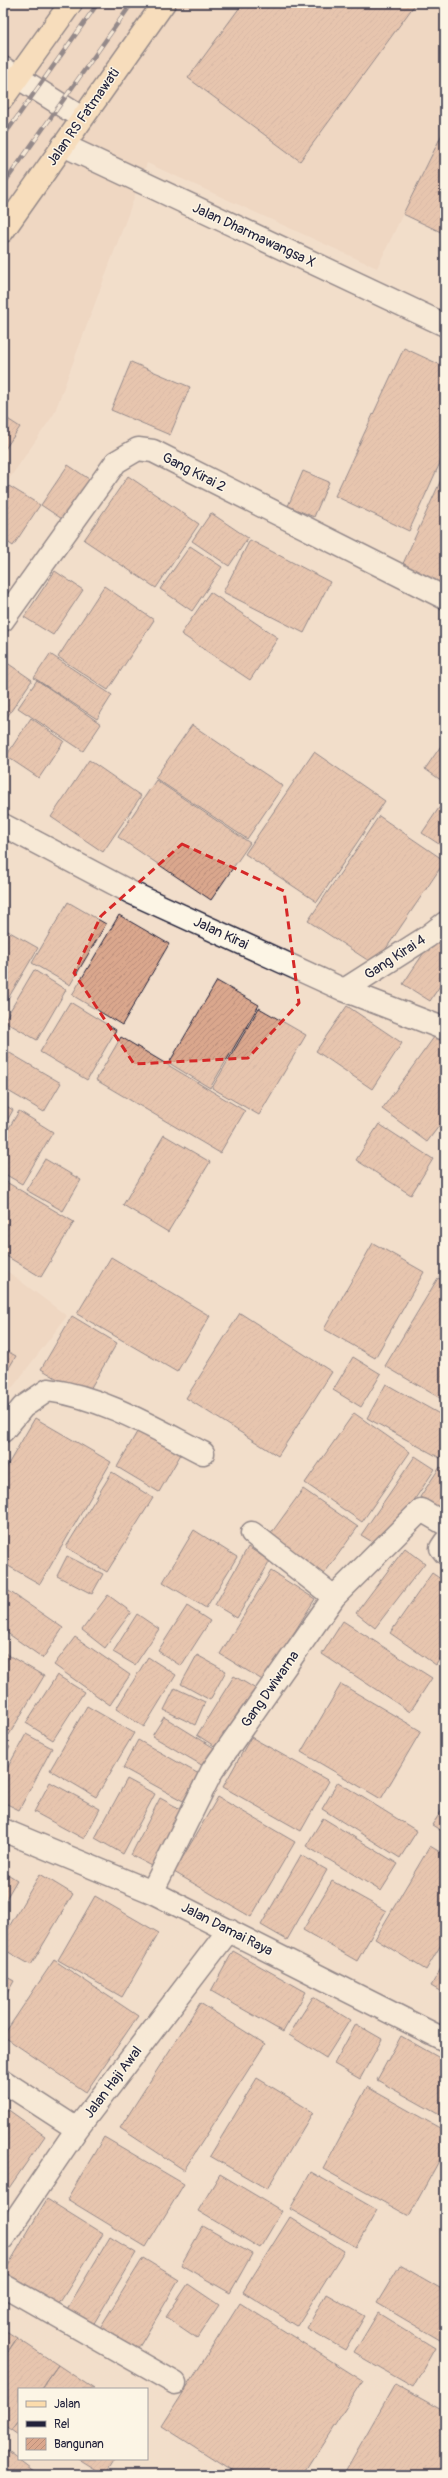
<svg xmlns="http://www.w3.org/2000/svg" width="448" height="2478" font-family="Pangolin,sans-serif">
  <style>
    .built { fill: #ebceb8 }
    .building { fill: url(#building-hatch); stroke: #22223b }
    .lines { fill: none; stroke-linecap: round; stroke-linejoin: round }
    .minor-casing { stroke: #22223b; stroke-width: 25 }
    .tertiary-casing { stroke: #22223b; stroke-width: 25 }
    .primary-casing { stroke: #22223b; stroke-width: 25 }
    .minor { stroke: #fcf5e5; stroke-width: 22 }
    .tertiary { stroke: #fcf5e5; stroke-width: 22 }
    .primary { stroke: #fcdcac; stroke-width: 22 }
    .rail-casing { stroke: #22223b; stroke-width: 4.5 }
    .rail { stroke: #fcf5e5; stroke-width: 3; stroke-dasharray: 9; stroke-linecap: butt }
    .marked { fill: none; stroke: #d62828; stroke-width: 3; stroke-dasharray: 8 5; stroke-linejoin: round }
    .labels { text-anchor: middle; dominant-baseline: central; stroke-width: 3; stroke-linejoin: round; paint-order: stroke }
    .street-label { font-size: 14px; fill: #22223b; stroke: #fcf5e5 }
  </style>
  <defs>
    <pattern id="building-hatch" width="6" height="6" patternUnits="userSpaceOnUse"><rect width="6" height="6" fill="#daa78d"/><path d="M-1 1l2-2M0 6l6-6M5 7l2-2" fill="none" stroke="#bb8f7b"/></pattern>
  </defs>
  <rect width="100%" height="100%" fill="#f2decb"/>
  <filter id="ink" filterUnits="userSpaceOnUse"><feTurbulence type="fractalNoise" baseFrequency=".025" numOctaves="2"/><feDisplacementMap in="SourceGraphic" scale="8" xChannelSelector="R" yChannelSelector="G"/><feConvolveMatrix kernelMatrix="1 2 1 2 8 2 1 2 1" color-interpolation-filters="sRGB"/></filter>
  <g filter="url(#ink)">
    <path class="built" d="M3 3H445V126L377 268 147 163 54 414 3 488Z
      M3 1268 67 1316 3 1400Z"/>
    <path class="building" d="M243 3H416L300 161 188 78Z
      M445 128V234L403 214Z
      M404 348 445 367V452L409 531 335 496Z
      M131 362 190 387 170 435 111 410Z
      M3 416 20 427 3 452Z
      M68 465 92 481 65 521 41 505Z
      M303 471 329 482 314 517 288 506Z
      M445 471V588L401 568Z
      M128 476 199 524 156 588 84 540Z
      M9 486 40 505 13 546 3 539V495Z
      M211 513 248 538 229 566 192 541Z
      M250 540 330 582 304 633 223 592Z
      M190 546 222 567 192 611 160 589Z
      M55 571 83 590 53 635 24 617Z
      M104 586 154 620 108 690 58 657Z
      M210 592 278 638 250 680 181 634Z
      M50 654 112 695 97 719 34 678Z
      M3 660 32 680 3 723Z
      M37 680 101 724 83 751 18 708Z
      M31 718 64 741 39 778 6 756Z
      M192 725 283 786 247 839 155 778Z
      M445 740V783L425 769Z
      M314 752 385 801 317 902 245 854Z
      M89 760 141 796 103 852 51 817Z
      M156 780 250 843 211 900 118 837Z
      M445 799V848L422 833Z
      M379 816 445 861 375 965 308 921Z
      M68 902 106 924 70 985 32 963Z
      M119 915 169 944 122 1025 72 995Z
      M8 931 38 948 3 1007V939Z
      M435 936 445 942V978L430 1001 403 984Z
      M34 970 66 990 37 1040 4 1021Z
      M217 981 259 1005 210 1088 169 1063Z
      M70 1002 116 1030 87 1080 40 1052Z
      M347 1006 402 1043 372 1089 316 1051Z
      M259 1008 306 1035 259 1115 212 1088Z
      M437 1033 445 1039V1118L427 1142 382 1109Z
      M121 1037 245 1111 220 1153 96 1080Z
      M3 1049 61 1083 44 1112 3 1088Z
      M3 1104 13 1110 3 1128Z
      M19 1111 53 1132 22 1184 3 1173V1138Z
      M379 1124 433 1159 411 1195 356 1160Z
      M164 1135 210 1162 168 1232 123 1205Z
      M45 1159 81 1180 63 1211 26 1190Z
      M3 1180 74 1222 41 1277 3 1254Z
      M373 1243 424 1272 375 1358 324 1329Z
      M111 1257 210 1316 177 1372 77 1314Z
      M438 1278 445 1282V1401L385 1366Z
      M240 1313 332 1372 278 1456 186 1398Z
      M72 1316 117 1343 86 1396 41 1369Z
      M3 1349 16 1356 3 1378Z
      M353 1357 381 1374 361 1407 333 1390Z
      M386 1384 445 1417V1450L440 1458 367 1418Z
      M354 1413 410 1452 362 1522 305 1483Z
      M35 1418 111 1462 40 1584 3 1563V1473Z
      M141 1425 184 1449 159 1492 117 1467Z
      M415 1456 435 1469 382 1548 361 1535Z
      M440 1467 445 1470V1513L420 1497Z
      M112 1472 153 1498 107 1572 66 1547Z
      M303 1489 358 1527 321 1578 267 1539Z
      M194 1530 237 1557 206 1608 163 1582Z
      M248 1547 270 1561 237 1618 215 1605Z
      M405 1548 425 1563 375 1628 356 1613Z
      M67 1556 103 1574 92 1594 57 1576Z
      M271 1571 315 1599 264 1681 220 1654Z
      M432 1573 445 1582V1651L436 1665 390 1633Z
      M3 1587 63 1628 43 1658 3 1630Z
      M108 1595 131 1612 105 1648 82 1630Z
      M187 1606 210 1621 181 1666 158 1651Z
      M137 1614 159 1629 135 1665 113 1652Z
      M343 1621 432 1678 410 1712 322 1654Z
      M75 1637 130 1675 110 1705 54 1665Z
      M3 1652 44 1676 9 1735 3 1732Z
      M197 1655 226 1671 210 1700 181 1684Z
      M148 1657 176 1675 144 1727 116 1709Z
      M57 1675 84 1692 53 1740 26 1723Z
      M234 1676 256 1689 219 1749 197 1735Z
      M341 1684 421 1731 381 1799 301 1752Z
      M175 1688 205 1702 195 1725 164 1710Z
      M87 1706 134 1733 96 1797 50 1770Z
      M164 1717 216 1749 205 1767 152 1736Z
      M26 1734 52 1748 19 1810 3 1802V1776Z
      M251 1737 329 1781 301 1831 223 1787Z
      M138 1740 199 1774 183 1801 123 1768Z
      M3 1744 10 1747 3 1760Z
      M127 1779 155 1794 123 1854 95 1838Z
      M50 1782 100 1809 84 1839 34 1812Z
      M338 1782 417 1831 400 1858 322 1809Z
      M218 1797 295 1842 251 1917 174 1872Z
      M160 1798 184 1811 154 1867 131 1855Z
      M445 1806V1833L432 1825Z
      M323 1818 398 1864 381 1891 306 1846Z
      M430 1846 445 1855V1938L426 1970 375 1939Z
      M301 1855 327 1870 287 1940 261 1925Z
      M3 1871 17 1880 3 1904Z
      M40 1874 73 1894 31 1965 3 1949V1937Z
      M332 1881 386 1911 357 1961 303 1930Z
      M95 1896 159 1933 122 1997 58 1960Z
      M233 1951 306 1992 283 2032 211 1991Z
      M54 1960 138 2016 86 2092 3 2036Z
      M445 1961V1994L431 1986Z
      M3 1975 14 1981 3 2001Z
      M313 1997 350 2020 326 2058 289 2035Z
      M200 2003 265 2044 184 2170 120 2128Z
      M356 2024 382 2039 360 2079 334 2064Z
      M401 2036 445 2061V2118L377 2080Z
      M257 2078 313 2112 267 2189 210 2156Z
      M367 2087 445 2131V2150L409 2216 323 2169Z
      M3 2106 45 2136 9 2188 3 2184Z
      M104 2137 184 2184 146 2247 67 2199Z
      M311 2172 377 2210 356 2247 290 2209Z
      M220 2174 282 2211 260 2248 198 2211Z
      M47 2199 103 2234 57 2307 3 2274Z
      M290 2217 344 2251 297 2326 243 2292Z
      M203 2226 252 2254 230 2293 181 2265Z
      M110 2237 136 2253 90 2330 64 2314Z
      M143 2258 179 2280 135 2354 98 2331Z
      M400 2265 445 2291V2343L377 2303Z
      M188 2284 219 2305 197 2338 166 2317Z
      M326 2294 365 2316 345 2350 307 2328Z
      M240 2303 363 2381 303 2475H239L162 2426Z
      M378 2313 435 2348 413 2387 354 2353Z
      M3 2329 17 2338 3 2359Z
      M17 2338 58 2365 41 2389H19V2421L12 2430 3 2424V2359Z
      M58 2365 94 2389H41Z
      M395 2384 445 2412V2475H343Z
      M19 2421V2435L12 2430Z
      M3 2447 19 2459 40 2475H3Z
      M79 2459H115L105 2475Z"/>
    <g class="lines">
      <g class="minor-casing">
        <path id="minor" d="M3 68 82 118
          M3 620 116 462 138 449 153 451 445 598
          M3 825 132 893 344 990 445 1029
          M344 990 427 937 445 923
          M3 1431 23 1407 48 1390C103 1397 154 1428 203 1453
          M252 1533 334 1597
          M445 1542 441 1548 445 1553
          M3 1830 152 1892 445 2040
          M152 1892 212 1771 334 1597 421 1510 445 1524
          M3 2081 77 2129
          M3 2238 77 2129 229 1930
          M3 2285 175 2383"/>
      </g>
      <g class="tertiary-casing">
        <path id="tertiary" d="M63 145 445 325"/>
      </g>
      <g class="primary-casing">
        <path id="primary" d="M3 98 71 3
          M3 231 164 3"/>
      </g>
      <use href="#minor" class="minor"/>
      <use href="#tertiary" class="tertiary"/>
      <use href="#primary" class="primary"/>
      <g class="rail-casing">
        <path id="rail" d="M3 137 98 3
          M3 185 132 3"/>
      </g>
      <use href="#rail" class="rail"/>
    </g>
  </g>
  <path d="M0 0H448V2478H0ZM182 844 284 891 299 1003 248 1058 134 1064 74 973 101 916Z" fill="#f2decb" fill-opacity=".55" fill-rule="evenodd"/>
  <path class="marked" d="M182 844 284 891 299 1003 248 1058 134 1064 74 973 101 916Z"/>
  <g class="labels">
    <g class="street-label">
      <text transform="translate(83 117) rotate(-55)">Jalan RS Fatmawati</text>
      <text transform="translate(254 235) rotate(25)">Jalan Dharmawangsa X</text>
      <text transform="translate(194 472) rotate(27)">Gang Kirai 2</text>
      <text transform="translate(221 933) rotate(25)">Jalan Kirai</text>
      <text transform="translate(395 957) rotate(-33)">Gang Kirai 4</text>
      <text transform="translate(270 1689) rotate(-55)">Gang Dwiwarna</text>
      <text transform="translate(227 1929) rotate(27)">Jalan Damai Raya</text>
      <text transform="translate(113 2082) rotate(-53)">Jalan Haji Awal</text>
    </g>
  </g>
  <rect width="448" height="2478" fill="none" stroke="#fcf5e5" stroke-width="16"/>
  <rect x="8" y="8" width="432" height="2462" fill="none" stroke="#22223b" stroke-width="1.5" filter="url(#ink)"/>
  <rect x="18" y="2388" width="130" height="72" fill="#fcf5e5" stroke="#a5a1a1"/>
  <rect x="26" y="2401" width="20" height="6" fill="#fcdcac" stroke="#a5a1a1"/>
  <text x="54" y="2408" font-size="12" fill="#22223b">Jalan</text>
  <rect x="26" y="2421" width="20" height="6" fill="#22223b" stroke="#a5a1a1"/>
  <text x="54" y="2428" font-size="12" fill="#22223b">Rel</text>
  <rect x="26" y="2438" width="20" height="12" fill="url(#building-hatch)" stroke="#a5a1a1"/>
  <text x="54" y="2448" font-size="12" fill="#22223b">Bangunan</text>
</svg>
